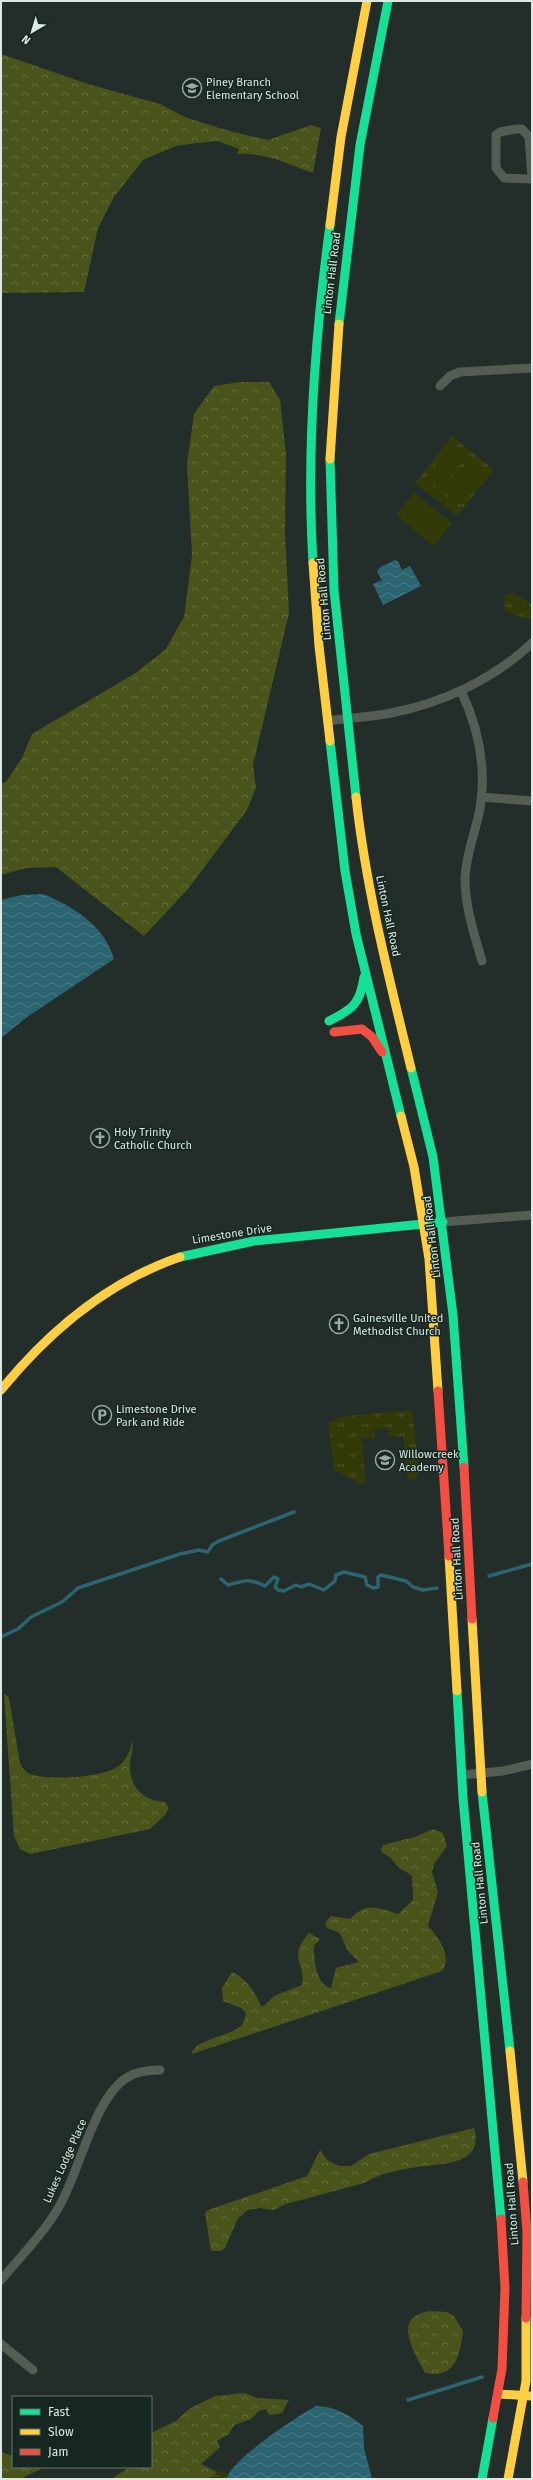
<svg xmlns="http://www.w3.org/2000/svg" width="533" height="2480" font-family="'Fira Sans',sans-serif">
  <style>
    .grass { fill: url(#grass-tufts) }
    .forest { fill: url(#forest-crowns) }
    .wetland { fill: url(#wetland-marsh) }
    .pitch { fill: #323b08 }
    .water { fill: url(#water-waves) }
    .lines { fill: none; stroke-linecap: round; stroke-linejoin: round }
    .stream { stroke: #2c6572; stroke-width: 3.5 }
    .street { stroke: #535d54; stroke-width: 9 }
    .fast { stroke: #16e098; stroke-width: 9 }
    .slow { stroke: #ffcf43; stroke-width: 9 }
    .jam { stroke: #f24e42; stroke-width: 9 }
    .labels { text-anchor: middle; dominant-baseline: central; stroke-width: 3; stroke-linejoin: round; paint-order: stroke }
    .poi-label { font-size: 11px; fill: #dde8e3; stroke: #152720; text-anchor: start }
    .street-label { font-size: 11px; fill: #dde8e3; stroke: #152720 }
  </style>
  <defs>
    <pattern id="grass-tufts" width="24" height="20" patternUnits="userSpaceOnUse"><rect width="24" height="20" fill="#323b08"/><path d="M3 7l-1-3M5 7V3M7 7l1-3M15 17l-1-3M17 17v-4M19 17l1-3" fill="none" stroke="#4f572c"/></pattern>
    <pattern id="forest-crowns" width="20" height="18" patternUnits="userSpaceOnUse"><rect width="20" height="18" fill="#49541b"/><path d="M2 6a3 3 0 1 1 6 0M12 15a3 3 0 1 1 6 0" fill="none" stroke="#636d3c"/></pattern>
    <pattern id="wetland-marsh" width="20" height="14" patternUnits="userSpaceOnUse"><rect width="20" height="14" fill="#323b08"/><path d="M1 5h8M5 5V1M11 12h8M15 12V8" fill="none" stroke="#4f572c"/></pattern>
    <pattern id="water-waves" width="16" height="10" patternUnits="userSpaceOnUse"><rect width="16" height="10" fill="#2c6572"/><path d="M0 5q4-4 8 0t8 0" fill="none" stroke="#4a7b86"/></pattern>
  </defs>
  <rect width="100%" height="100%" fill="#232d29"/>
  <path class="grass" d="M452 436 494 470 457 516 415 483Z
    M513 593 532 604V620L505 612 503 600 505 595Z
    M412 1410 419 1472 414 1480H408L403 1436 389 1437 388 1428 374 1430 375 1438 362 1439 366 1483 360 1484 334 1470 328 1423 345 1416Z"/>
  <path class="forest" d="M1 54 88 84 160 104 187 118 233 132 268 140 311 125 321 128 313 173C288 164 264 152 237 154L239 149 218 141 197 143 176 146 143 160 114 197 98 228 84 292 1 293Z
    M240 382H269L280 400 286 454 285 533 289 613 253 765 256 788 247 810 188 889 144 936 56 867 26 868 1 875V784L6 782 22 758 32 734 134 674 165 650 184 617 192 555 187 464 194 414 214 386Z
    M4 1694 9 1698 20 1763C23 1769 26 1773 33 1775 52 1780 105 1778 120 1765 128 1758 130 1750 132 1741 134 1750 130 1757 130 1766 130 1788 144 1801 165 1802L169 1808 165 1815 150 1829 30 1854 20 1849 14 1836Z
    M433 1829 443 1833 447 1846 434 1864 432 1872 438 1892 428 1926C438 1937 453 1956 442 1971L192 2054C192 2040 232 2036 242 2025 244 2022 245 2017 246 2013L241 2008 223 2001 222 1988 232 1972C247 1979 255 1992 261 2006H264L274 1996 302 1985C306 1961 287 1958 309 1933L320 1939 314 1946C314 1959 316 1985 331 1988L336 1968 359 1962C355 1958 348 1952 346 1947 338 1932 346 1935 327 1928L325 1923 331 1916 350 1919C366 1902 377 1907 398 1914L413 1900 412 1876C408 1872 403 1871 399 1868 393 1861 391 1856 382 1853L381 1849 383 1845 415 1837Z
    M474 2128C485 2166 441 2163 417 2167 399 2170 381 2173 364 2183L286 2204 273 2210 259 2208 248 2210 238 2218 225 2248 221 2251H211L205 2213 208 2210 307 2176 320 2150 328 2161 340 2166H351L369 2154Z
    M447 2312 454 2316 463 2331C460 2356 455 2379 425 2373 417 2356 393 2322 422 2313 429 2310 440 2312 447 2312Z
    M245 2393 257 2398 289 2400 282 2413 269 2415 266 2409 259 2411 251 2419 234 2425 229 2434 217 2441 220 2447 201 2464 217 2472 209 2479H111L130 2467H151V2433L176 2421 189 2409 215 2396Z
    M1 2452 13 2456V2467H45L20 2479H1Z"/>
  <path class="wetland" d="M224 2471 227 2474V2479H209L217 2472Z"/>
  <path class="pitch" d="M449 448 464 459 440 489 425 478Z
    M468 462 483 474 459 504 444 492Z
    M414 493 452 523 434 546 396 515Z"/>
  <path class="water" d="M395 560 398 561 402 570 410 566 421 586 383 605 373 584 382 580 377 572 379 568Z
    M43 894C73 906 105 926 114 959L27 1017 1 1038V900L21 895Z
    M316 2406C334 2406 350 2415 363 2426L364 2448 372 2479H227C228 2462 299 2415 316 2406Z"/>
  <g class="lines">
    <path class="stream" d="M489 1576 532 1564
      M221 1579 228 1585C246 1580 248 1578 265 1586L274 1577 278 1579 275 1587 278 1590 284 1591 296 1585 301 1587 309 1584 324 1590 335 1581 336 1575 344 1572 365 1577 367 1585 373 1588 378 1587V1577L381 1575 406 1581 413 1587 423 1590 437 1588
      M1 1637 18 1629 31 1617 62 1602 78 1588 180 1554 199 1550 208 1552 212 1545 219 1541 294 1512
      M408 2400 482 2377"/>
    <path class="street" d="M516 129H522L529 137 532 179 504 178 496 168V135L500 132Z
      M440 386 450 376 460 372 532 368
      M461 691C480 731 488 774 478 818 473 838 466 857 465 878 465 907 474 933 482 961
      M328 721C349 718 371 717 391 713 443 703 494 679 532 643
      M481 797 532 801
      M443 1222 532 1215
      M462 1775 503 1771 532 1764
      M1 2280C22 2255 46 2231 61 2203 80 2169 95 2096 128 2077 138 2071 149 2070 160 2070
      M1 2344 33 2370"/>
    <path class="fast" d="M339 324 360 145 388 1
      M330 459 334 590 356 797
      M313 563C306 451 315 336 330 225
      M330 741 345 871 356 934 401 1116
      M329 1021C353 1009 360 1004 364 977
      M411 1068 433 1157 453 1315 464 1467
      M180 1257 254 1241 443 1222
      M457 1691 463 1798 501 2219
      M482 1792 510 2051
      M482 2479 493 2418"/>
    <path class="slow" d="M330 225 341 137 367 1
      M330 459 339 324
      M313 563 319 646 330 741
      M356 797C366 889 389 978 411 1068
      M401 1116 414 1167 429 1259 438 1391
      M1 1390C49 1331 107 1282 180 1257
      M449 1556 457 1691
      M472 1619 482 1792
      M510 2051 523 2182
      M498 2394 532 2396
      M508 2479 526 2381V2318"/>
    <path class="jam" d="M334 1032 362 1029 372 1037 382 1052
      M438 1391 449 1556
      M464 1467 472 1619
      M523 2182 527 2232 526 2318
      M493 2418 502 2369 505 2288 501 2219"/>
  </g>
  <defs>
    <g id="school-ring" transform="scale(1)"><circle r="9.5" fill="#152720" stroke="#9ca7a2" stroke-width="1.5"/><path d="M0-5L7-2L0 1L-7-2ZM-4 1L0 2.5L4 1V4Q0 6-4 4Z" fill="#9ca7a2"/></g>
    <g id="church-ring" transform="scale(1)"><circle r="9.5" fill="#152720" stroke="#9ca7a2" stroke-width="1.5"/><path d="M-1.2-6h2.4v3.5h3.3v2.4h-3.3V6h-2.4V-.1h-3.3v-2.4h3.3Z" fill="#9ca7a2"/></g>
    <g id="parking-ring" transform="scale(1)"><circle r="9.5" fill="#152720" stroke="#9ca7a2" stroke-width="1.5"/><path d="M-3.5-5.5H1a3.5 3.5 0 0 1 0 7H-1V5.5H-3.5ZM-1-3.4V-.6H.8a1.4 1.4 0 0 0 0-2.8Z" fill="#9ca7a2"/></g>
  </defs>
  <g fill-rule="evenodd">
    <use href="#school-ring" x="192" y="88"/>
    <use href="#church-ring" x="100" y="1138"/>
    <use href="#church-ring" x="339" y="1324"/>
    <use href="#parking-ring" x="102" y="1415"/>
    <use href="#school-ring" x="385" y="1460"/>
  </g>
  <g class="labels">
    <g class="poi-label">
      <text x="206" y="82">Piney Branch<tspan x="206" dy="13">Elementary School</tspan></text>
      <text x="114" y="1132">Holy Trinity<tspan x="114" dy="13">Catholic Church</tspan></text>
      <text x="353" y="1318">Gainesville United<tspan x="353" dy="13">Methodist Church</tspan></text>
      <text x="116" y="1409">Limestone Drive<tspan x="116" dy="13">Park and Ride</tspan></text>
      <text x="399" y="1454">Willowcreek<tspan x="399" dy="13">Academy</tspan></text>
    </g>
    <g class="street-label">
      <text transform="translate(332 273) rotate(-83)">Linton Hall Road</text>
      <text transform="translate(324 599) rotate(-95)">Linton Hall Road</text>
      <text transform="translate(388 916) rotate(78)">Linton Hall Road</text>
      <text transform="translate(232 1234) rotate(-9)">Limestone Drive</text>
      <text transform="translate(432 1237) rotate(-97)">Linton Hall Road</text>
      <text transform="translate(457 1559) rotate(-93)">Linton Hall Road</text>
      <text transform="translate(480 1883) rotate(-96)">Linton Hall Road</text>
      <text transform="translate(65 2161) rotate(-66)">Lukes Lodge Place</text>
      <text transform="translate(512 2204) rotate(-94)">Linton Hall Road</text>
    </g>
  </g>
  <rect width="533" height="2480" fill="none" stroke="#dde8e3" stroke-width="4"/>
  <rect x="12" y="2396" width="140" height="72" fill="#152720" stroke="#65746e"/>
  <rect x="20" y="2409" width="20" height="6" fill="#16e098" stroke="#65746e"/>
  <text x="48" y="2416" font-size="12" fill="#dde8e3">Fast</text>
  <rect x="20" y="2429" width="20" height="6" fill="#ffcf43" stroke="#65746e"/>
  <text x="48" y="2436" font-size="12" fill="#dde8e3">Slow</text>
  <rect x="20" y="2449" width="20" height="6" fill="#f24e42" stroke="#65746e"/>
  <text x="48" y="2456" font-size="12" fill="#dde8e3">Jam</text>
  <g transform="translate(32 32) rotate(218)" stroke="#152720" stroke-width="3" paint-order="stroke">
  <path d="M0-3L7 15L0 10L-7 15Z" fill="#dde8e3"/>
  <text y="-6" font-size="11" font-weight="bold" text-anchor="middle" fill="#dde8e3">N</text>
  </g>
</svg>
